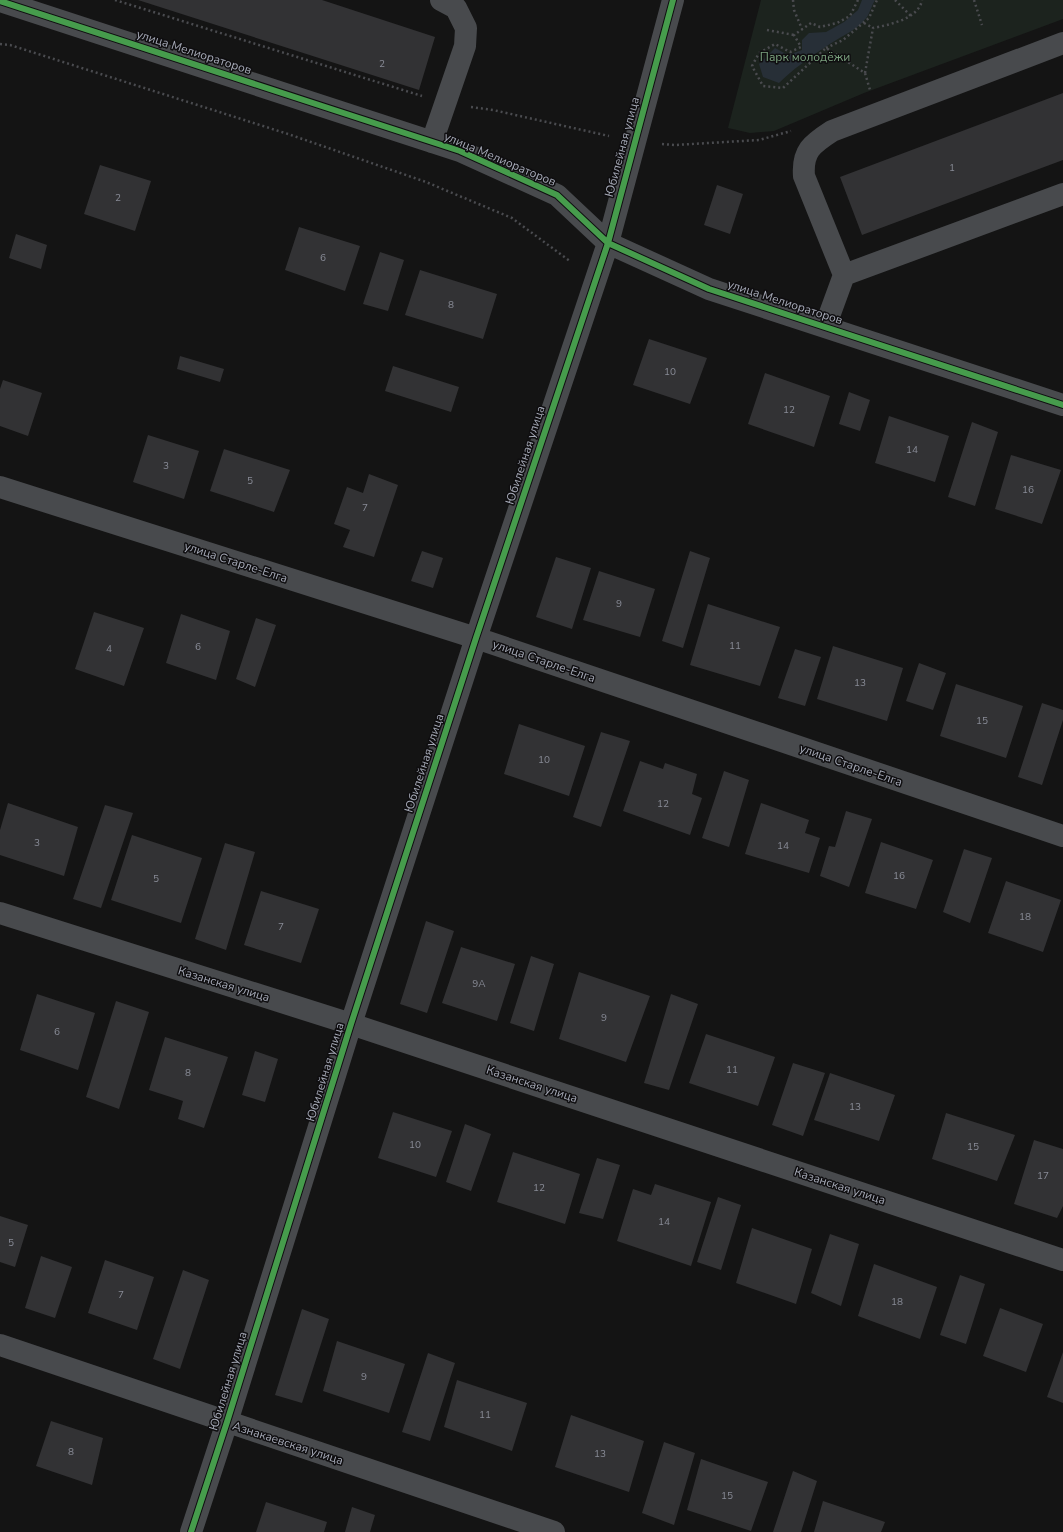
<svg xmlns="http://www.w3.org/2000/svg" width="1063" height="1532" font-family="'Nunito Sans',sans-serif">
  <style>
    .green { fill: #1c231e }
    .water { fill: #272f37 }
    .building { fill: #323234 }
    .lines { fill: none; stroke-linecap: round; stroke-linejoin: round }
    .path { stroke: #4a4b4f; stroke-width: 2.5; stroke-dasharray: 2 3; stroke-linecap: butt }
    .minor { stroke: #484a4d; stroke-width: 22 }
    .cycleway-casing { stroke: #0f0e10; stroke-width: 8 }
    .cycleway { stroke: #469c4c; stroke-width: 6 }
    .labels { text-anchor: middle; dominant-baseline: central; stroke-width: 3; stroke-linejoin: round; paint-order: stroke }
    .number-label { font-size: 10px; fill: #888b96 }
    .street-label { font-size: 12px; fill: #a5a9b6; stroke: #0f0e10 }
    .park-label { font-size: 12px; fill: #7ba27f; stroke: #0f0e10 }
  </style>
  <rect width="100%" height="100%" fill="#141414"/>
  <path class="green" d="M761 0H1063V19L864 93 774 131 750 133 728 128Z"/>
  <path class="water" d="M862 0H875C872 5 870 12 867 17 856 32 838 37 824 48 809 58 792 70 779 83L763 77 759 64 775 48 788 55 802 50V40L809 33 826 32 844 22 858 10Z"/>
  <path class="building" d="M138 0H322L435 37 419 90Z
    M1063 93V160L862 235 840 177Z
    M100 165 151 181 135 231 84 214Z
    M717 185 743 194 730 234 704 225Z
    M299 227 360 246 345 291 285 270Z
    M16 234 47 245 41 269 9 258Z
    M380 252 404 260 388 311 363 304Z
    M420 270 497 294 483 339 405 315Z
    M649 339 707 358 690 404 633 385Z
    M180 356 224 369 220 382 177 369Z
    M393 366 459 387 451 412 385 391Z
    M765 373 830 396 814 447 748 424Z
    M3 380 42 393 28 436 0 426V389Z
    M849 392 870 400 860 431 839 424Z
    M889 416 949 436 935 482 875 463Z
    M972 422 998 432 975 506 948 497Z
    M148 435 199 451 184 499 133 482Z
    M224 449 290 470 274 512 210 491Z
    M1011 455 1061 470 1042 524 995 509Z
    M369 474 398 485 374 557 343 547 350 530 334 524 347 487 363 493Z
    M422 551 443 558 433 588 411 581Z
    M690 551 710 558 683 648 662 641Z
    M556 557 591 568 572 629 536 617Z
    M599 571 655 589 640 637 583 620Z
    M708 604 780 627 760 686 690 665Z
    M94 612 144 628 124 686 75 669Z
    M181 614 230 631 216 680 166 663Z
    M256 618 276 625 255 687 236 679Z
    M833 646 903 668 887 721 817 699Z
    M795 649 821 657 805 706 778 698Z
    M919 663 946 673 933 710 906 701Z
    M956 684 1023 706 1006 758 940 736Z
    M1042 703 1063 710V720L1042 785 1018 777Z
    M519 724 585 746 569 796 504 774Z
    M601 732 630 741 601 827 573 817Z
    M640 761 663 769 665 763 697 774 692 794 702 798 690 835 623 811Z
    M724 771 749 780 729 847 702 838Z
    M8 803 78 827 64 876 0 855V830Z
    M761 803 809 820 805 833 820 838 809 873 745 854Z
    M105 805 133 813 101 908 73 899Z
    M846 811 872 819 849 887 820 876 829 846 835 847Z
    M132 835 202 858 181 923 111 900Z
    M881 842 933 860 916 909 865 893Z
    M225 843 255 852 226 950 195 939Z
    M964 849 992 858 970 923 943 912Z
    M1006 881 1061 900 1043 952 988 933Z
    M261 891 319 909 301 963 244 945Z
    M426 921 454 931 427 1013 400 1004Z
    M461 947 515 964 497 1021 442 1003Z
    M531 956 554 964 534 1031 510 1023Z
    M579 972 650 996 626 1062 559 1039Z
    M37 994 95 1013 78 1070 20 1050Z
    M671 994 698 1004 669 1090 644 1083Z
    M116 1001 149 1012 119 1109 86 1097Z
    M706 1034 775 1057 758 1106 689 1083Z
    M165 1037 228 1057 204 1128 178 1119 183 1101 149 1090Z
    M255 1051 278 1059 265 1102 242 1095Z
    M793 1063 825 1073 803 1136 772 1125Z
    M830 1073 895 1095 879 1141 814 1120Z
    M393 1112 452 1131 436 1177 378 1158Z
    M946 1113 1015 1135 997 1181 932 1159Z
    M465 1124 491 1134 471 1191 446 1182Z
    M1034 1140 1063 1149V1206L1057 1218 1014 1204Z
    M513 1152 580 1174 565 1224 497 1202Z
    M597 1158 620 1165 603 1219 579 1213Z
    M655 1184 711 1202 691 1266 617 1241 633 1189 651 1195Z
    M718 1197 741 1205 721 1270 697 1262Z
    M0 1216 28 1225 15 1267 0 1262Z
    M752 1228 812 1249 796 1304 736 1283Z
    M830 1234 859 1244 841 1306 811 1293Z
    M41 1256 72 1267 55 1318 25 1308Z
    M105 1260 154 1277 137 1330 88 1313Z
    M874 1264 937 1287 920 1339 858 1316Z
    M183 1270 209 1280 180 1369 153 1359Z
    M960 1275 985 1284 966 1344 940 1335Z
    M1000 1308 1043 1324 1026 1372 983 1356Z
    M302 1309 329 1319 302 1403 275 1395Z
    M337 1341 405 1364 389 1413 323 1391Z
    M1063 1352V1403L1047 1397Z
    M428 1353 455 1363 430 1441 402 1432Z
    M457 1380 527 1403 512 1451 444 1427Z
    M571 1415 644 1441 629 1492 555 1467Z
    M51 1421 103 1438 92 1485 36 1466Z
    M664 1442 695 1453 674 1525 642 1513Z
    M701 1459 768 1482 751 1531 687 1510Z
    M793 1471 817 1481 801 1532H773Z
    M823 1501 885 1522 881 1532H814Z
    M266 1502 327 1522 324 1532H256Z
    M352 1507 375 1515 370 1532H345Z"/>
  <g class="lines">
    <path class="path" d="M115 0 422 96
      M793 0 794 10 802 29
      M858 0 850 16 837 23 820 27 811 23 794 35 801 47 790 52 775 44 759 53 752 66 763 86 783 88 826 48 865 73 870 90
      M895 0 911 16
      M974 0 982 25
      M864 23 873 28
      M767 30 794 35
      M0 44 10 45 288 134 426 182 512 218 571 262
      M826 48 843 40 869 18 877 0
      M865 73 873 28C888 25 919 19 922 0
      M471 107 493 110 609 136
      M662 144 675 145 759 140 791 131"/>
    <path class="minor" d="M0 1 460 151 557 195 608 243 709 289 1063 405
      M432 142 465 46 466 28 456 8 441 0
      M844 275 1063 194
      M825 327 844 275 804 176C802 151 812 144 832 131L1063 43
      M0 487 476 638 1063 836
      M0 913 351 1024 1063 1260
      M0 1345 554 1532
      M191 1532 227 1422 351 1024 476 638 608 243 673 0"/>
    <g class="cycleway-casing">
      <path id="cycleway" d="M0 1 460 151 557 195 608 243 709 289 1063 405
        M191 1532 227 1422 351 1024 476 638 608 243 673 0"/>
    </g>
    <use href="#cycleway" class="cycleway"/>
  </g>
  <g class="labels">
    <g class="number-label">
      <text x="382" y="64">2</text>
      <text x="952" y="168">1</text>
      <text x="118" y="198">2</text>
      <text x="323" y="258">6</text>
      <text x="451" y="305">8</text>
      <text x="670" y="372">10</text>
      <text x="789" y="410">12</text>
      <text x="912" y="450">14</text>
      <text x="166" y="466">3</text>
      <text x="250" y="481">5</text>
      <text x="1028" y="490">16</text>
      <text x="365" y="508">7</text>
      <text x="619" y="604">9</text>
      <text x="735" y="646">11</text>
      <text x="198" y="647">6</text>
      <text x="109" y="649">4</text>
      <text x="860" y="683">13</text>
      <text x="982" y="721">15</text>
      <text x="544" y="760">10</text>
      <text x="663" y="804">12</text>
      <text x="37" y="843">3</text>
      <text x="783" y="846">14</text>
      <text x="899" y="876">16</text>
      <text x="156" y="879">5</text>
      <text x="1025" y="917">18</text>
      <text x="281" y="927">7</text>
      <text x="479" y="984">9А</text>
      <text x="604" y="1018">9</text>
      <text x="57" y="1032">6</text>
      <text x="732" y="1070">11</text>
      <text x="188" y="1073">8</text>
      <text x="855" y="1107">13</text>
      <text x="415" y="1145">10</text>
      <text x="973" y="1147">15</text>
      <text x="1043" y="1176">17</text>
      <text x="539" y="1188">12</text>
      <text x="664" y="1222">14</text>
      <text x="11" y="1243">5</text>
      <text x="121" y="1295">7</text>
      <text x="897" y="1302">18</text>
      <text x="364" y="1377">9</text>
      <text x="485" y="1415">11</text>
      <text x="71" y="1452">8</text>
      <text x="600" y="1454">13</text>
      <text x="727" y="1496">15</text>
    </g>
    <g class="street-label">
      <text transform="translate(194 52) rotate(18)">улица Мелиораторов</text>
      <text transform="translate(622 147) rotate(-75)">Юбилейная улица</text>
      <text transform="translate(500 159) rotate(23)">улица Мелиораторов</text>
      <text transform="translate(785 302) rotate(18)">улица Мелиораторов</text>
      <text transform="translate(525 455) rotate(-72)">Юбилейная улица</text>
      <text transform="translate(236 562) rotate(18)">улица Старле-Елга</text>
      <text transform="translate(544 661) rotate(19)">улица Старле-Елга</text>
      <text transform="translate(424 763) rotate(-72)">Юбилейная улица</text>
      <text transform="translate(851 765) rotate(19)">улица Старле-Елга</text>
      <text transform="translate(224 984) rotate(17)">Казанская улица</text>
      <text transform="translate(325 1072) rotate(-73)">Юбилейная улица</text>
      <text transform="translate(532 1084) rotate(18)">Казанская улица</text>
      <text transform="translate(840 1186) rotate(18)">Казанская улица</text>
      <text transform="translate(228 1381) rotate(-73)">Юбилейная улица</text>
      <text transform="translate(288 1443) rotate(18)">Азнакаевская улица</text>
    </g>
    <g class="park-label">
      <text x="805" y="57">Парк молодёжи</text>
    </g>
  </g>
</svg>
